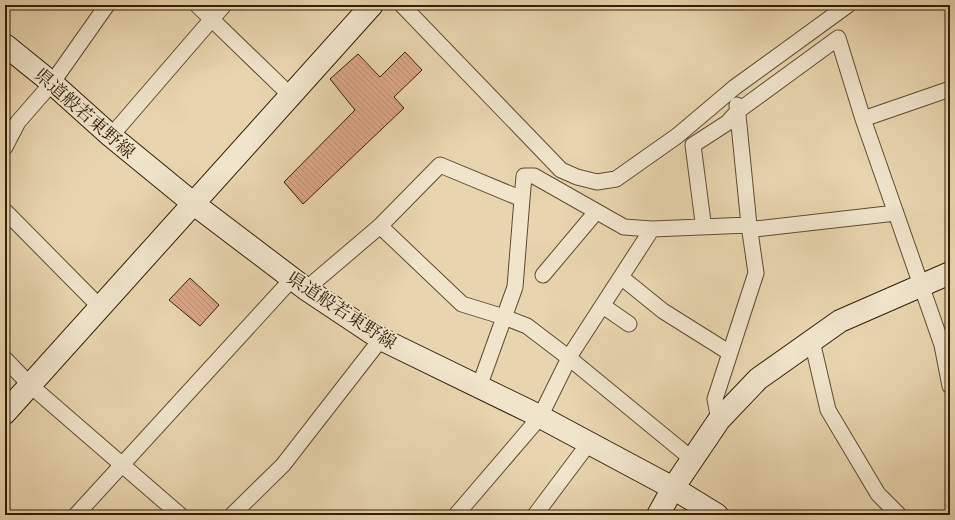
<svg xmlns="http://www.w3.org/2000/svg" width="955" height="520" font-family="'EB Garamond','Noto Serif JP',serif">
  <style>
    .building { fill: url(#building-back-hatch); stroke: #321f05 }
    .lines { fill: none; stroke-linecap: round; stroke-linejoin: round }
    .street-casing { stroke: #604c30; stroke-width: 17 }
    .secondary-casing { stroke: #321f05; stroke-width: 24 }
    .street { stroke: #f0e4cb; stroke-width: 15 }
    .secondary { stroke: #f0e4cb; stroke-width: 22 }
    .labels { text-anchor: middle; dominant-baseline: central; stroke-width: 4; stroke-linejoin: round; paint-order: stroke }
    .street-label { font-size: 18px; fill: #321f05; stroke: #f0e4cb }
  </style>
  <defs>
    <pattern id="building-back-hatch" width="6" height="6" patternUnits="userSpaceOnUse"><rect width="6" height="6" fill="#dca787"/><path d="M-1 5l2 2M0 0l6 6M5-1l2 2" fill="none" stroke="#bd8f73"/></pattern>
  </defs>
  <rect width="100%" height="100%" fill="#e8d5af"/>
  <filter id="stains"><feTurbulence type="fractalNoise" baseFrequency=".005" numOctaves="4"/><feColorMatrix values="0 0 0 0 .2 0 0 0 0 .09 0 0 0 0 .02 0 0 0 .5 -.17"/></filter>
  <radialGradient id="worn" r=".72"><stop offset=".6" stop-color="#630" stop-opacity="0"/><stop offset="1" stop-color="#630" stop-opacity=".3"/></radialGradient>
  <path class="building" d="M405 52 422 70 394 97 404 108 303 204 284 182 355 110 330 79 358 54 380 77Z
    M190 278 219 305 200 326 169 300Z"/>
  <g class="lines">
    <g class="street-casing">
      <path id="street" d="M197 5 291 96
        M402 5 561 170 577 177 597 182 616 179 677 136 735 87 848 5
        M950 89 863 119 942 345 950 386
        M111 136 224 5
        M5 147 18 122 52 83 107 5
        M522 199 524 176H534L624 227 652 229
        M5 211 100 307
        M703 222 693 145 727 123 738 111 838 38 863 119
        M380 226 462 304 504 317 527 326 569 358 692 459
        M755 229 896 213
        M543 275 596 212
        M621 277 663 311 730 353
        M306 289 380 226 440 165 522 199 515 287 479 387
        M603 306 629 324
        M812 341 828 410 878 494 899 515
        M5 359 30 385 180 515
        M719 420 715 399 756 273 749 225 737 105
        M76 515 292 279
        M232 515 283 465 381 339
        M456 515 540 417 571 354 652 229 749 225
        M535 515 589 443"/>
    </g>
    <g class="secondary-casing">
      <path id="secondary" d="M5 45 52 83 111 136 194 204 306 289 381 339 533 413 673 488 717 515
        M5 413 372 5
        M658 515 673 488 719 420 758 379 840 321 950 273"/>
    </g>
    <use href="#street" class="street"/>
    <use href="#secondary" class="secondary"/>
  </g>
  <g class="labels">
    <g class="street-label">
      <text transform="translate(85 113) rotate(41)">県道般若東野線</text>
      <text transform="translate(342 310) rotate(33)">県道般若東野線</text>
    </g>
  </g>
  <rect width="955" height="520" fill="none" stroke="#e8d5af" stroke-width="20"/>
  <rect x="6" y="6" width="943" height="508" fill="none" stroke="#321f05" stroke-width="2"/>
  <rect x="10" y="10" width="935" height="500" fill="none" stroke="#321f05"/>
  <rect width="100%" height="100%" filter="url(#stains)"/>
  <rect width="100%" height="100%" fill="url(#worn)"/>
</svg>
